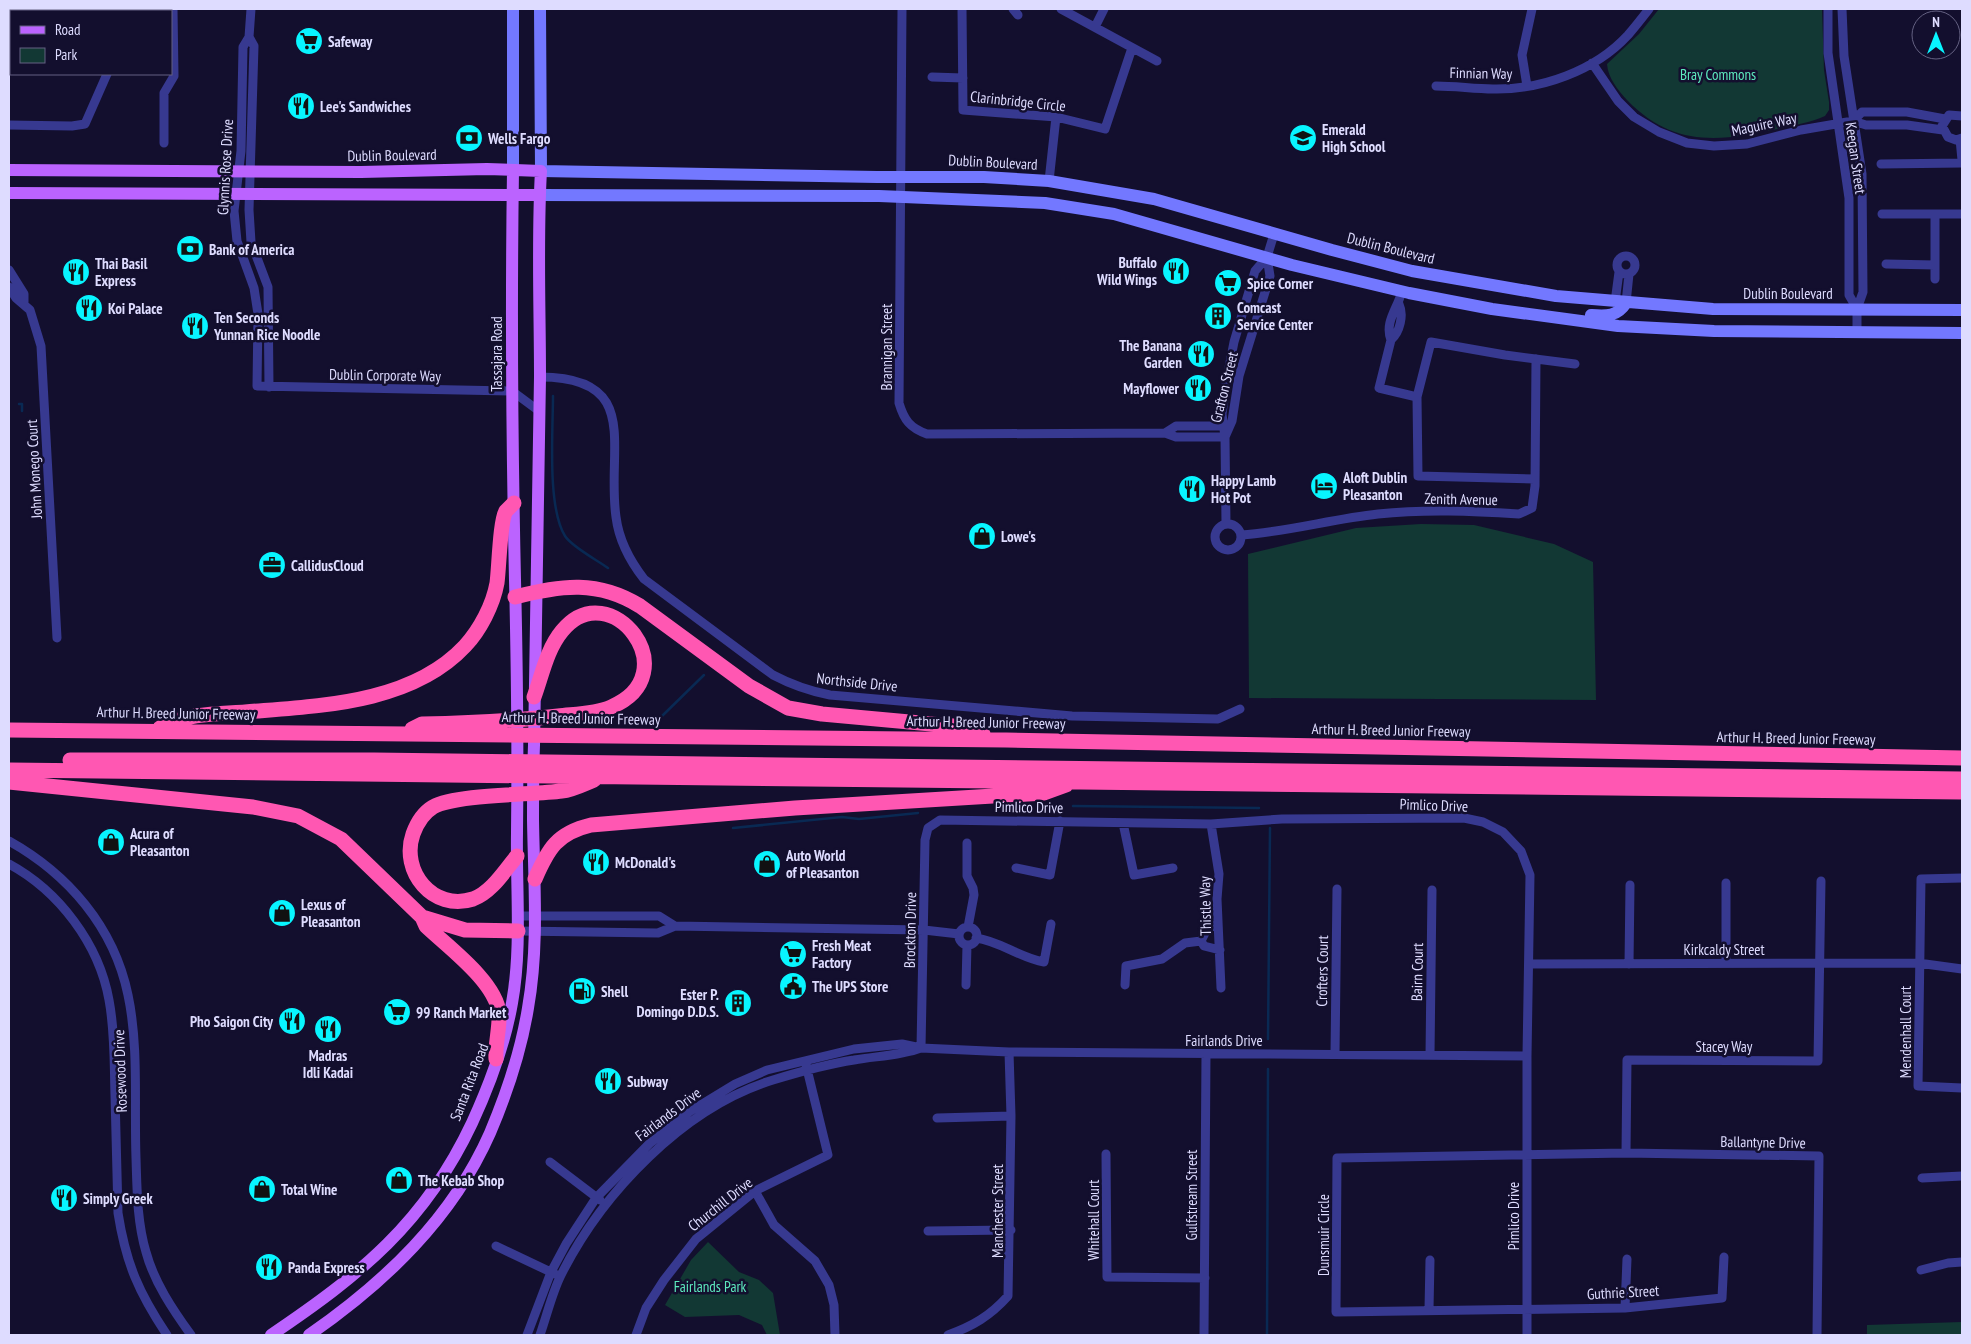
<svg xmlns="http://www.w3.org/2000/svg" width="1971" height="1344" font-family="'PT Sans Narrow',sans-serif">
  <style>
    .green { fill: #123834 }
    .lines { fill: none; stroke-linecap: round; stroke-linejoin: round }
    .stream { stroke: #092953; stroke-width: 2.5 }
    .street { stroke: #373990; stroke-width: 9 }
    .secondary { stroke: #7378ff; stroke-width: 12 }
    .primary { stroke: #bb63ff; stroke-width: 12 }
    .highway { stroke: #ff57b2; stroke-width: 15 }
    .labels { text-anchor: middle; dominant-baseline: central; stroke-width: 5; stroke-linejoin: round; paint-order: stroke }
    .poi-label { font-size: 15px; font-weight: bold; fill: #dedcff; stroke: #130f2e; text-anchor: start }
    .street-label { font-size: 15px; fill: #dedcff; stroke: #130f2e }
    .park-label { font-size: 15px; fill: #5deabe; stroke: #130f2e }
  </style>
  <rect width="100%" height="100%" fill="#130f2e"/>
  <path class="green" d="M1659 9H1822L1824 70 1829 102V110L1825 116C1811 123 1792 125 1777 129 1719 142 1672 147 1627 100 1618 90 1608 78 1607 64L1639 34Z
    M1421 524 1474 525 1554 544 1593 562 1596 700 1249 698 1248 554 1356 528Z
    M708 1242 739 1272 759 1280 773 1293 780 1335H767L762 1325 739 1315 685 1317 665 1305 691 1260Z
    M1962 1322V1335H1867V1325Z"/>
  <g class="lines">
    <path class="stream" d="M553 396C553 431 547 507 565 536 572 547 597 560 608 568
      M19 404H22V411
      M660 718 704 675
      M1073 806 1259 808
      M733 828 842 817 859 819 918 813
      M1268 1039 1270 828
      M1267 1335 1268 1069"/>
    <path class="street" d="M251 9 249 37 254 46 249 210 251 242 268 287 269 387
      M902 9 899 403C904 420 910 428 927 434L1165 433 1176 437H1225
      M962 9 963 110 1056 117 1105 129 1132 48
      M1013 9 1018 15
      M1061 9 1157 61
      M1828 9V53L1849 198V295L1857 309
      M1842 9 1844 56 1862 174 1863 292 1857 309V333
      M107 11V9
      M1095 27 1104 9
      M249 37 243 47 241 151 234 211 237 241 254 288 258 314 257 386 512 391 539 411
      M9 58H11
      M1592 63 1618 101 1634 117 1659 132 1687 143 1714 146 1747 144 1801 130 1853 121 1866 125H1907L1943 130
      M932 77 963 78
      M1436 86C1456 86 1474 89 1493 89 1541 90 1595 71 1628 35 1635 27 1642 18 1649 9
      M1527 86 1522 55 1532 9
      M1962 116 1949 115 1942 126 1948 137 1956 140 1962 138
      M1853 121 1862 112H1907L1945 119
      M9 125 72 126 85 124 107 74
      M1960 139 1962 160
      M164 143V93L174 76 173 9
      M1881 164 1962 163
      M1049 181 1056 117
      M1882 214H1962
      M1935 214V279
      M1617 265a9 9 0 1 1 18 0a9 9 0 1 1-18 0Z
      M1886 264 1935 265
      M9 270 24 294V303
      M9 287 16 298 30 310 41 346 57 638
      M1615 302 1619 272
      M1626 303 1629 274
      M1399 304C1404 315 1400 332 1391 340 1384 322 1398 308 1402 291
      M1391 340 1379 388 1417 397
      M540 377C643 377 606 448 616 517 619 541 630 561 644 579L773 675C792 685 809 691 830 695L1072 716 1218 719 1240 709
      M1165 433 1176 426H1228
      M1225 437 1232 421 1239 376 1270 276 1267 257
      M1535 479 1418 476 1417 397 1431 342 1505 355 1575 364
      M1215 537a13 13 0 1 1 26 0a13 13 0 1 1-26 0Z
      M1226 524 1225 437 1222 414 1227 378 1234 342 1255 271 1267 257 1274 234
      M1241 535C1287 532 1332 519 1378 514 1425 509 1472 511 1519 514L1532 508 1535 486 1536 359
      M1123 823 1134 875 1173 868
      M1211 824 1219 874 1217 899 1221 988
      M9 841C68 874 114 927 128 995 139 1047 134 1104 136 1158 137 1189 137 1222 146 1252 154 1282 173 1310 191 1335
      M967 843V876L973 888 974 895 968 927
      M9 864C59 891 99 944 109 1000 115 1032 114 1064 115 1095 116 1135 117 1174 118 1213 126 1264 139 1293 167 1335
      M1016 868 1050 875 1060 821
      M1962 878 1921 879 1918 1086 1962 1088
      M1726 883V963
      M517 916H659L675 926
      M1218 923 1207 929 1201 941 1204 946 1220 950
      M959 936a9 9 0 1 1 18 0a9 9 0 1 1-18 0Z
      M518 931 658 933 675 926 924 930 959 934
      M976 938C1000 941 1020 958 1044 962L1051 924
      M1529 964 1918 963 1962 969
      M1629 964 1630 885
      M966 985 967 945
      M1125 985 1126 966 1162 959 1185 943 1201 941
      M921 1048 925 840 928 828 940 820 1211 824 1282 819 1464 818 1483 822 1503 832 1521 851 1530 875 1527 1056V1335
      M1335 1054 1337 889
      M1430 1055 1432 890
      M937 1118 1011 1116
      M1626 1153 1627 1060 1818 1061 1821 881
      M1106 1154 1107 1277 1205 1278
      M550 1162 600 1200
      M1922 1178 1962 1176
      M755 1191 774 1225 815 1261 829 1285 834 1305 835 1335
      M928 1231 1011 1230
      M496 1246 555 1274
      M1724 1257 1722 1298 1625 1308 1336 1312 1337 1158 1626 1153 1819 1156 1817 1335
      M1921 1270 1948 1263 1962 1262
      M1625 1308 1627 1259
      M1429 1309 1430 1260
      M527 1335 551 1272 566 1244 596 1198 649 1144 689 1112 735 1084 767 1070 854 1049 902 1044 921 1048 1009 1052 1527 1056
      M540 1335C547 1315 552 1293 561 1275 602 1193 684 1107 773 1080 799 1072 827 1064 854 1060 876 1056 899 1056 921 1048
      M636 1335 646 1308 664 1280 696 1239 755 1191 828 1155 806 1065
      M948 1335C973 1326 990 1316 1008 1296L1011 1116 1009 1052
      M1204 1335 1206 1054"/>
    <path class="secondary" d="M540 9 541 171 877 177H984L1049 181 1154 199 1332 250 1412 271 1556 296 1713 309 1962 310
      M513 170V9
      M540 195 879 196 1045 203 1114 214 1292 265 1409 293 1492 309 1618 326 1714 331 1962 333
      M1591 315C1606 316 1617 317 1626 303"/>
    <path class="primary" d="M9 170 361 172 487 169 541 171C537 239 540 308 540 377 539 500 535 622 534 745 533 770 533 795 533 820 534 883 539 946 528 1008 521 1051 507 1093 490 1133 452 1219 384 1283 309 1335
      M9 193 540 195
      M271 1335C360 1275 425 1223 472 1123 489 1086 505 1044 512 1003 522 948 516 889 517 833 518 749 517 665 515 580 512 443 511 307 513 170"/>
    <path class="highway" d="M515 597C561 585 598 580 640 606L749 686 788 708 822 714 953 726 983 734
      M160 728C190 713 212 714 245 712 318 706 411 704 465 646 480 630 493 605 497 583 499 569 500 520 506 511 508 509 511 506 514 503
      M412 729 422 724C467 723 513 721 558 716 575 714 595 714 611 707 690 674 610 572 562 631 547 649 542 675 534 697
      M9 730 1006 740 1962 758
      M70 760H374L1962 779
      M9 770 1962 792
      M9 782 253 807 298 816 341 839 422 917 465 930 518 931
      M517 856C505 870 492 892 473 899 433 912 400 871 413 834 417 823 423 813 433 807 456 794 532 795 562 791 573 790 584 784 594 780
      M535 879C548 849 557 833 591 825L795 808 1044 793 1066 785
      M422 917 426 926C448 947 496 982 499 1013 500 1028 495 1043 496 1059"/>
  </g>
  <defs>
    <g id="supermarket-disc" transform="scale(1.4375)"><circle r="9.5" fill="#08f5ff" stroke="#130f2e"/><path d="M-6-5.5h2.5l.6 2H6L4.5 2H-2.5L-4.4-4H-6ZM-1.5 3.2a1.3 1.3 0 1 0 .1 0ZM3 3.2a1.3 1.3 0 1 0 .1 0Z" fill="#111"/></g>
    <g id="restaurant-disc" transform="scale(1.4375)"><circle r="9.5" fill="#08f5ff" stroke="#130f2e"/><path d="M-5-6h1v4h1v-4h1v4h1v-4h1v5L-1.5 .5V6h-2V.5L-5-1ZM5-6V6H3V1.5H1.5Q1.5-4 5-6Z" fill="#111"/></g>
    <g id="bank-disc" transform="scale(1.4375)"><circle r="9.5" fill="#08f5ff" stroke="#130f2e"/><path d="M-6-4H6V4H-6ZM0-2.3a2.3 2.3 0 1 0 0 4.6a2.3 2.3 0 1 0 0-4.6Z" fill="#111"/></g>
    <g id="school-disc" transform="scale(1.4375)"><circle r="9.5" fill="#08f5ff" stroke="#130f2e"/><path d="M0-5L7-2L0 1L-7-2ZM-4 1L0 2.5L4 1V4Q0 6-4 4Z" fill="#111"/></g>
    <g id="building-disc" transform="scale(1.4375)"><circle r="9.5" fill="#08f5ff" stroke="#130f2e"/><path d="M-4-6H4V6H1V3H-1V6H-4ZM-2.5-4.3h1.7v1.8h-1.7ZM.8-4.3h1.7v1.8H.8ZM-2.5-1h1.7V.8h-1.7ZM.8-1h1.7V.8H.8Z" fill="#111"/></g>
    <g id="hotel-disc" transform="scale(1.4375)"><circle r="9.5" fill="#08f5ff" stroke="#130f2e"/><path d="M-6-4.5h1.5V1H6V5H4.5V3h-9V5H-6ZM-4 0a1.8 1.8 0 1 1 3.6 0ZM.5 0V-2.5h3Q6-2.5 6 0Z" fill="#111"/></g>
    <g id="shop-disc" transform="scale(1.4375)"><circle r="9.5" fill="#08f5ff" stroke="#130f2e"/><path d="M-5-2.5h2.3a2.7 3.5 0 0 1 5.4 0H5L5.5 6h-11ZM-1.5-2.5h3a1.5 2.3 0 0 0-3 0Z" fill="#111"/></g>
    <g id="office-disc" transform="scale(1.4375)"><circle r="9.5" fill="#08f5ff" stroke="#130f2e"/><path d="M-6-3h4V-5.5h4V-3h4V5H-6ZM-1-4.5V-3h2v-1.5ZM-6 0V1H6V0Z" fill="#111"/></g>
    <g id="civic-disc" transform="scale(1.4375)"><circle r="9.5" fill="#08f5ff" stroke="#130f2e"/><path d="M-.6-6.5H3V-4.5H.6V-3L4-1V1h2V6H-6V1h2V-1L-.6-3ZM-1.2 2.5V6h2.4V2.5Z" fill="#111"/></g>
    <g id="fuel-disc" transform="scale(1.4375)"><circle r="9.5" fill="#08f5ff" stroke="#130f2e"/><path d="M-5.5-6h7V0h2V4h1.3V-2.5L3-4.5l.8-.8L6-3V5H2.5V1h-1V6h-7ZM-4.2-4.7v3.2H.2V-4.7Z" fill="#111"/></g>
  </defs>
  <g fill-rule="evenodd">
    <use href="#supermarket-disc" x="309" y="41"/>
    <use href="#restaurant-disc" x="301" y="106"/>
    <use href="#bank-disc" x="469" y="138"/>
    <use href="#school-disc" x="1303" y="138"/>
    <use href="#bank-disc" x="190" y="249"/>
    <use href="#restaurant-disc" x="1176" y="271"/>
    <use href="#restaurant-disc" x="76" y="272"/>
    <use href="#supermarket-disc" x="1228" y="283"/>
    <use href="#restaurant-disc" x="89" y="308"/>
    <use href="#building-disc" x="1218" y="316"/>
    <use href="#restaurant-disc" x="195" y="326"/>
    <use href="#restaurant-disc" x="1201" y="354"/>
    <use href="#restaurant-disc" x="1198" y="388"/>
    <use href="#hotel-disc" x="1324" y="486"/>
    <use href="#restaurant-disc" x="1192" y="489"/>
    <use href="#shop-disc" x="982" y="536"/>
    <use href="#office-disc" x="272" y="565"/>
    <use href="#shop-disc" x="111" y="842"/>
    <use href="#restaurant-disc" x="596" y="862"/>
    <use href="#shop-disc" x="767" y="864"/>
    <use href="#shop-disc" x="282" y="913"/>
    <use href="#supermarket-disc" x="793" y="954"/>
    <use href="#civic-disc" x="793" y="986"/>
    <use href="#fuel-disc" x="582" y="991"/>
    <use href="#building-disc" x="738" y="1003"/>
    <use href="#supermarket-disc" x="397" y="1012"/>
    <use href="#restaurant-disc" x="292" y="1021"/>
    <use href="#restaurant-disc" x="328" y="1029"/>
    <use href="#restaurant-disc" x="608" y="1081"/>
    <use href="#shop-disc" x="399" y="1180"/>
    <use href="#shop-disc" x="262" y="1189"/>
    <use href="#restaurant-disc" x="64" y="1198"/>
    <use href="#restaurant-disc" x="269" y="1267"/>
  </g>
  <g class="labels">
    <g class="poi-label">
      <text x="328" y="41">Safeway</text>
      <text x="320" y="106">Lee's Sandwiches</text>
      <text x="1322" y="129">Emerald<tspan x="1322" dy="17">High School</tspan></text>
      <text x="488" y="138">Wells Fargo</text>
      <text x="209" y="249">Bank of America</text>
      <text x="1157" y="262" text-anchor="end">Buffalo<tspan x="1157" dy="17">Wild Wings</tspan></text>
      <text x="95" y="263">Thai Basil<tspan x="95" dy="17">Express</tspan></text>
      <text x="1247" y="283">Spice Corner</text>
      <text x="1237" y="307">Comcast<tspan x="1237" dy="17">Service Center</tspan></text>
      <text x="108" y="308">Koi Palace</text>
      <text x="214" y="317">Ten Seconds<tspan x="214" dy="17">Yunnan Rice Noodle</tspan></text>
      <text x="1182" y="345" text-anchor="end">The Banana<tspan x="1182" dy="17">Garden</tspan></text>
      <text x="1179" y="388" text-anchor="end">Mayflower</text>
      <text x="1343" y="477">Aloft Dublin<tspan x="1343" dy="17">Pleasanton</tspan></text>
      <text x="1211" y="480">Happy Lamb<tspan x="1211" dy="17">Hot Pot</tspan></text>
      <text x="1001" y="536">Lowe's</text>
      <text x="291" y="565">CallidusCloud</text>
      <text x="130" y="833">Acura of<tspan x="130" dy="17">Pleasanton</tspan></text>
      <text x="786" y="855">Auto World<tspan x="786" dy="17">of Pleasanton</tspan></text>
      <text x="615" y="862">McDonald's</text>
      <text x="301" y="904">Lexus of<tspan x="301" dy="17">Pleasanton</tspan></text>
      <text x="812" y="945">Fresh Meat<tspan x="812" dy="17">Factory</tspan></text>
      <text x="812" y="986">The UPS Store</text>
      <text x="601" y="991">Shell</text>
      <text x="719" y="994" text-anchor="end">Ester P.<tspan x="719" dy="17">Domingo D.D.S.</tspan></text>
      <text x="416" y="1012">99 Ranch Market</text>
      <text x="273" y="1021" text-anchor="end">Pho Saigon City</text>
      <text x="328" y="1055" text-anchor="middle">Madras<tspan x="328" dy="17">Idli Kadai</tspan></text>
      <text x="627" y="1081">Subway</text>
      <text x="418" y="1180">The Kebab Shop</text>
      <text x="281" y="1189">Total Wine</text>
      <text x="83" y="1198">Simply Greek</text>
      <text x="288" y="1267">Panda Express</text>
    </g>
    <g class="street-label">
      <text transform="translate(1481 73) rotate(1)">Finnian Way</text>
      <text transform="translate(1018 101) rotate(6)">Clarinbridge Circle</text>
      <text transform="translate(1764 124) rotate(-12)">Maguire Way</text>
      <text transform="translate(392 155) rotate(-1)">Dublin Boulevard</text>
      <text transform="translate(1856 158) rotate(82)">Keegan Street</text>
      <text transform="translate(993 162) rotate(3)">Dublin Boulevard</text>
      <text transform="translate(225 167) rotate(-87)">Glynnis Rose Drive</text>
      <text transform="translate(1391 248) rotate(14)">Dublin Boulevard</text>
      <text x="1788" y="293">Dublin Boulevard</text>
      <text transform="translate(886 347) rotate(-90)">Brannigan Street</text>
      <text transform="translate(496 354) rotate(-90)">Tassajara Road</text>
      <text transform="translate(385 375) rotate(1)">Dublin Corporate Way</text>
      <text transform="translate(1224 387) rotate(-76)">Grafton Street</text>
      <text transform="translate(34 469) rotate(-93)">John Monego Court</text>
      <text transform="translate(1461 499) rotate(1)">Zenith Avenue</text>
      <text transform="translate(857 682) rotate(6)">Northside Drive</text>
      <text transform="translate(176 713) rotate(1)">Arthur H. Breed Junior Freeway</text>
      <text transform="translate(581 718) rotate(1)">Arthur H. Breed Junior Freeway</text>
      <text transform="translate(986 722) rotate(1)">Arthur H. Breed Junior Freeway</text>
      <text transform="translate(1391 730) rotate(1)">Arthur H. Breed Junior Freeway</text>
      <text transform="translate(1796 738) rotate(1)">Arthur H. Breed Junior Freeway</text>
      <text transform="translate(1434 805) rotate(2)">Pimlico Drive</text>
      <text transform="translate(1029 807) rotate(1)">Pimlico Drive</text>
      <text transform="translate(1205 906) rotate(-91)">Thistle Way</text>
      <text transform="translate(910 930) rotate(-89)">Brockton Drive</text>
      <text x="1724" y="949">Kirkcaldy Street</text>
      <text transform="translate(1322 971) rotate(-89)">Crofters Court</text>
      <text transform="translate(1417 972) rotate(-89)">Bairn Court</text>
      <text transform="translate(1905 1032) rotate(-90)">Mendenhall Court</text>
      <text x="1224" y="1040">Fairlands Drive</text>
      <text x="1724" y="1046">Stacey Way</text>
      <text transform="translate(120 1071) rotate(-92)">Rosewood Drive</text>
      <text transform="translate(469 1082) rotate(-69)">Santa Rita Road</text>
      <text transform="translate(668 1114) rotate(-37)">Fairlands Drive</text>
      <text transform="translate(1763 1142) rotate(1)">Ballantyne Drive</text>
      <text transform="translate(1191 1195) rotate(-90)">Gulfstream Street</text>
      <text transform="translate(720 1204) rotate(-38)">Churchill Drive</text>
      <text transform="translate(997 1211) rotate(-90)">Manchester Street</text>
      <text transform="translate(1513 1216) rotate(-90)">Pimlico Drive</text>
      <text transform="translate(1093 1220) rotate(-90)">Whitehall Court</text>
      <text transform="translate(1323 1235) rotate(-90)">Dunsmuir Circle</text>
      <text transform="translate(1623 1292) rotate(-3)">Guthrie Street</text>
    </g>
    <g class="park-label">
      <text x="1718" y="74">Bray Commons</text>
      <text x="710" y="1286">Fairlands Park</text>
    </g>
  </g>
  <rect width="1971" height="1344" fill="none" stroke="#dedcff" stroke-width="20"/>
  <rect x="10" y="10" width="162" height="65" fill="#130f2e" stroke="#646182"/>
  <rect x="20" y="26" width="25" height="8" fill="#bb63ff" stroke="#646182"/>
  <text x="55" y="35" font-size="15" fill="#dedcff">Road</text>
  <rect x="20" y="48" width="25" height="15" fill="#123834" stroke="#646182"/>
  <text x="55" y="60" font-size="15" fill="#dedcff">Park</text>
  <g transform="translate(1936 35)"><circle r="24" fill="#130f2e" stroke="#646182"/>
  <path d="M0-4L9 19L0 12L-9 19Z" fill="#08f5ff"/>
  <text y="-8" font-size="14" font-weight="bold" text-anchor="middle" fill="#dedcff">N</text>
  </g>
</svg>
